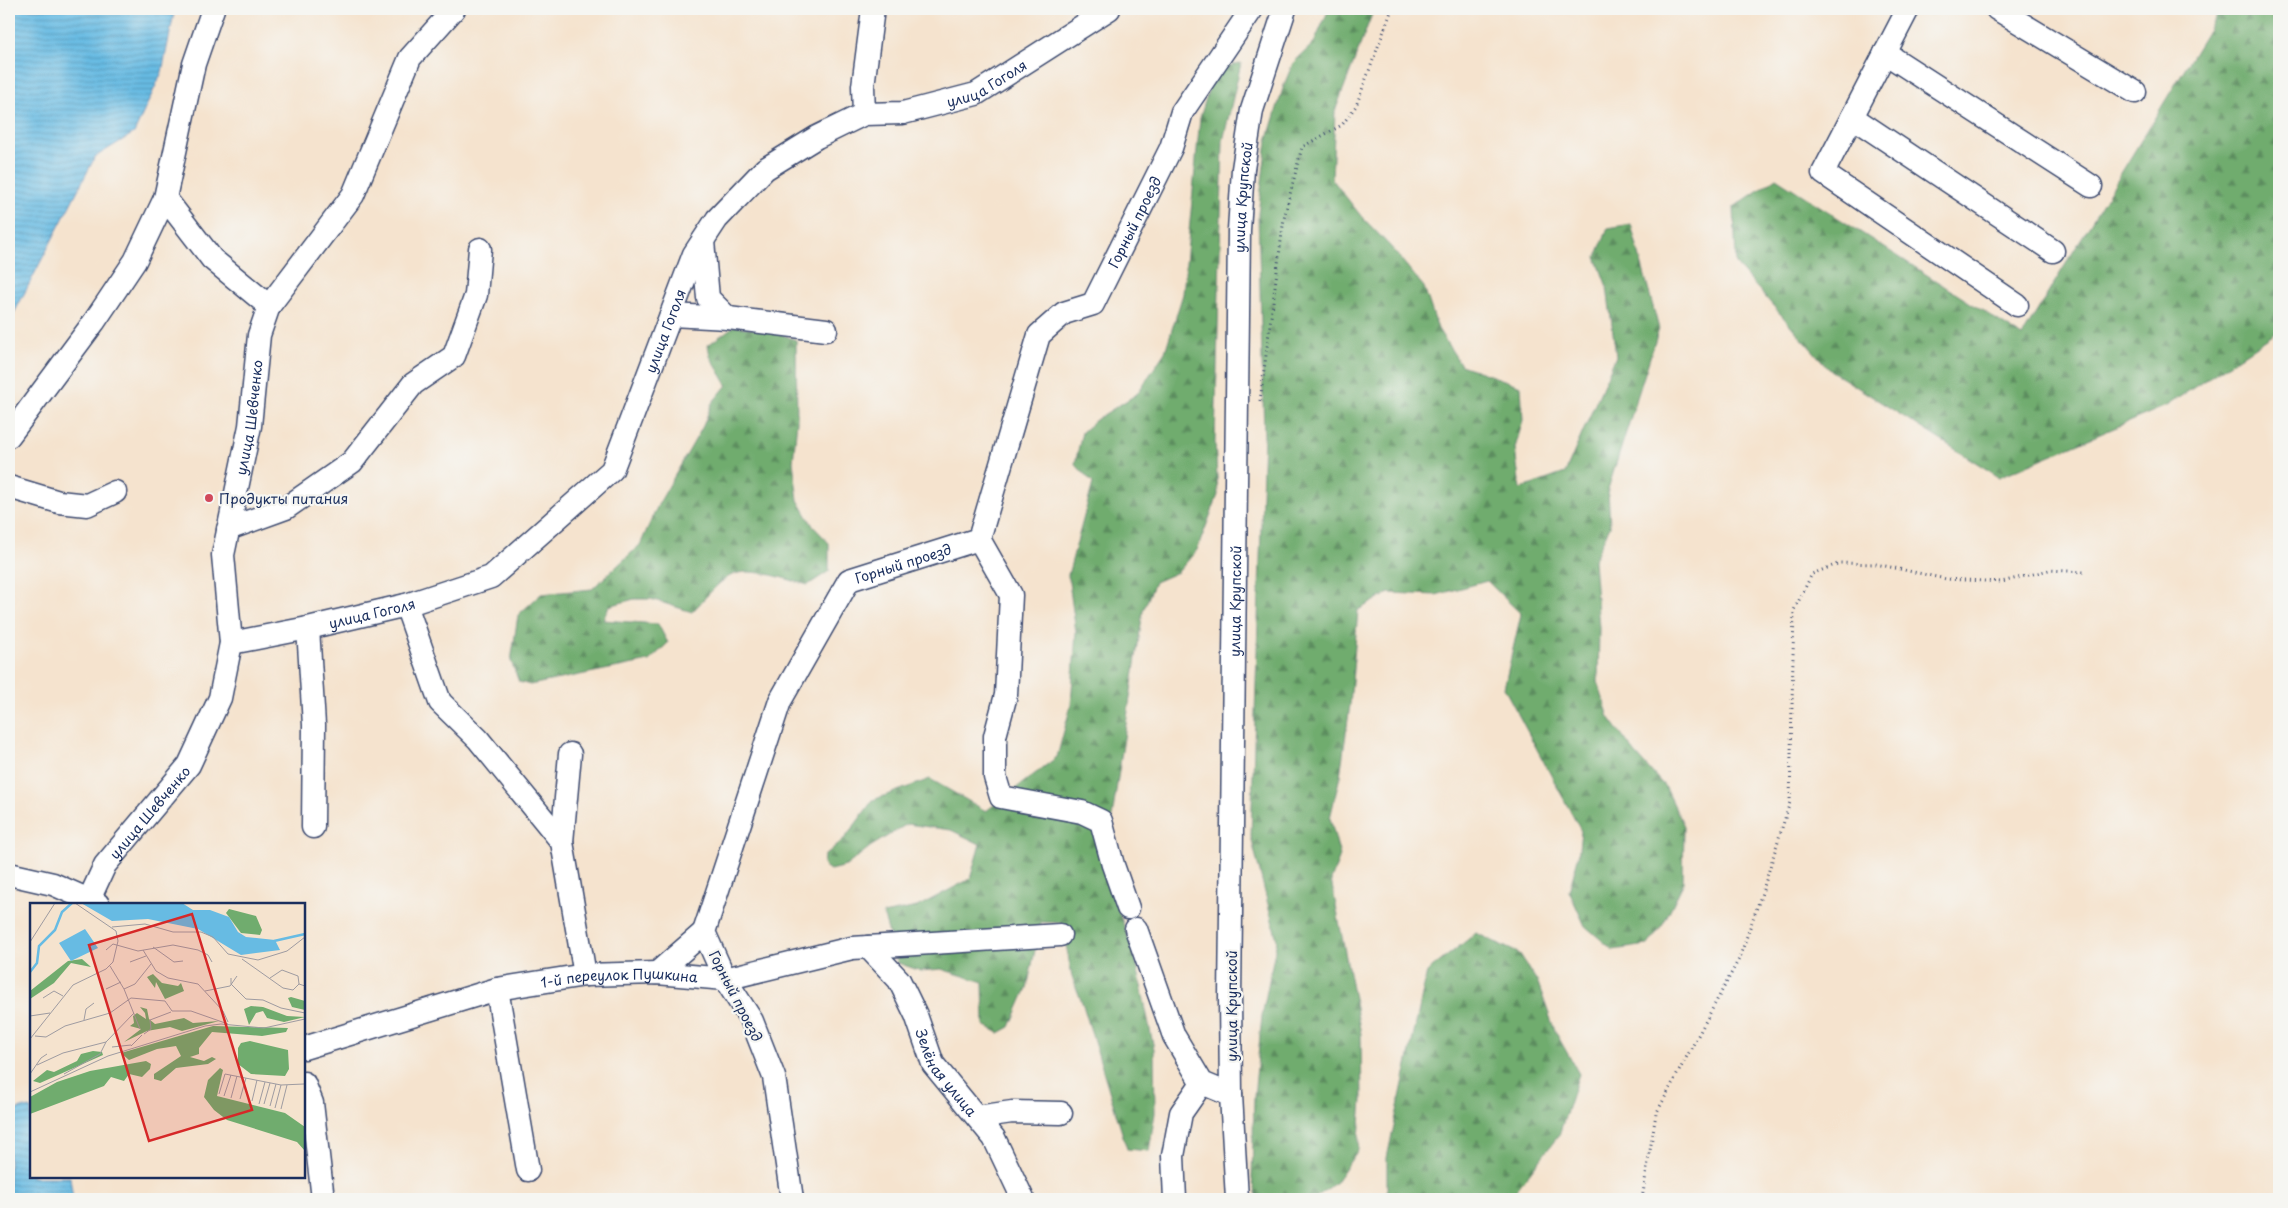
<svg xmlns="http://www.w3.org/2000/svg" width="2288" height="1208" font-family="'Playpen Sans',sans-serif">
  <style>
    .forest { fill: url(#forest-firs); stroke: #466e66 }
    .water { fill: url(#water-rules); stroke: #4175a0 }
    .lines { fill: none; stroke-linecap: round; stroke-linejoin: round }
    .minor-casing { stroke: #3c4a6f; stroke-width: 25 }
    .path { stroke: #3c4a6f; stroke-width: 3; stroke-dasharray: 1 4; stroke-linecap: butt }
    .minor { stroke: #fff; stroke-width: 22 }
    .poi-dot { fill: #d1495b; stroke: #f6f6f2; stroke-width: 2 }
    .labels { text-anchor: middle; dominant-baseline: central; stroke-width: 4.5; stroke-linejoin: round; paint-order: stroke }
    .street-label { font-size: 14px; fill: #1b2f5e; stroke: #f6f6f2 }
    .poi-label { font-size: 14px; fill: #1b2f5e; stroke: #f6f6f2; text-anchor: start }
    .inset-river { fill: none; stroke: #67bbe3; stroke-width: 2.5 }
    .inset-road { fill: none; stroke: #9e9ba1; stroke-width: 1 }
    .view { fill: #d62828; fill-opacity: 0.15; stroke: #d62828; stroke-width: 2.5 }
    .inset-edge { fill: none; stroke: #1b2f5e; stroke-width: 2.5 }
  </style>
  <defs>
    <pattern id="forest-firs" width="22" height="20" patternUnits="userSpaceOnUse" patternTransform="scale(1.25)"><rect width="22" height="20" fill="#70ac6e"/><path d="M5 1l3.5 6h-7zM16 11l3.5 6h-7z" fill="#5b8c5e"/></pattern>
    <pattern id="water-rules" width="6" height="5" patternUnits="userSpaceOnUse" patternTransform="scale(1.25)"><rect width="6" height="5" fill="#67bbe3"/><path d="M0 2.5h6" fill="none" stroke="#5498bb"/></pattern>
  </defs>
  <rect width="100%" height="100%" fill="#f6f6f2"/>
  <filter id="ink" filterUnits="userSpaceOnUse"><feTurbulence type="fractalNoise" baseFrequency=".02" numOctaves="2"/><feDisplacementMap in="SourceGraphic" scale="10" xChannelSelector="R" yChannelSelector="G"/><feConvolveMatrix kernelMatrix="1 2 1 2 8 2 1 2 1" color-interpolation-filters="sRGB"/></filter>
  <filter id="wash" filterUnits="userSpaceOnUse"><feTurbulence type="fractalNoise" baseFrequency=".0096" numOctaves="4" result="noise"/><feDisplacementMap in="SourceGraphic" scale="20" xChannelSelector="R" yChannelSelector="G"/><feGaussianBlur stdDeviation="1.12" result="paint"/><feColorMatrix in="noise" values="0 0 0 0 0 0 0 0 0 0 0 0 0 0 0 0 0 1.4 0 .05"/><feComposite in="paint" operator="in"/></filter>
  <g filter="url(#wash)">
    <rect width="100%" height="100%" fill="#f5e3ce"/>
    <path class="forest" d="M1329 9H1374L1335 111 1332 179 1361 216 1390 246 1424 287 1438 329 1461 365 1521 386 1523 420 1515 448 1520 489 1565 473 1616 356 1607 287 1596 257 1608 228 1631 224 1659 329 1608 489 1610 526 1594 560 1599 628 1598 683 1609 717 1635 753 1666 788 1684 826 1683 884 1664 922 1648 945 1613 950 1585 926 1569 891 1578 858 1581 831 1504 688 1521 614 1487 581 1436 595 1389 593 1358 610 1350 705 1340 776 1330 818 1340 856 1331 880 1361 1034 1362 1100 1358 1150 1335 1183 1314 1199H1258L1252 1179 1254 1097 1262 1016 1277 940 1251 837 1264 435 1258 214 1267 141 1284 85 1293 63 1314 43Z
      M2221 9H2279V331L2166 406 1999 477 1830 370 1736 264 1734 207 1776 178 2022 336Z
      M1241 63 1223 141 1215 442 1218 495 1197 550 1178 572 1155 582 1143 611 1104 871 1135 956 1154 1049 1155 1113 1149 1151 1127 1149 1083 1005 1072 977 1062 923 1041 922 1027 988 1010 1027 999 1033 984 1025 983 982 941 969 921 971 898 963 883 914 917 907 970 879 980 844 951 830 907 824 870 847 846 866 830 870 823 865 824 856 846 837 873 800 930 779 986 811 1057 757 1071 705 1076 632 1068 575 1093 483 1075 464 1082 432 1097 419 1137 394 1165 352 1183 294 1200 118 1209 88 1221 68Z
      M734 326 778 333 796 340 797 421 793 462 798 500 813 526 829 543V571L808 585C788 580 752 566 732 575 717 582 704 600 692 612L651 599H634L609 606 603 620 658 624 668 643 649 661 530 685 519 682 511 661 518 615 541 594 592 589 640 545 658 505 703 426 712 403 727 385 710 356 708 345Z
      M1476 933 1520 954 1538 983 1555 1031 1579 1074 1559 1135 1511 1197 1513 1199H1387V1158L1427 972Z"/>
    <path class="water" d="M9 9H175L162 72 134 133 95 157 9 323Z
      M25 1107 31 1109V1177H70L73 1199H9V1112Z"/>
  </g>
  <g filter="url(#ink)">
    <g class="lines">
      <g class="minor-casing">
        <g id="minor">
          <path d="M1908 9 1823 173 2017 305"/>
          <path d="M1997 9 2135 92"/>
          <path d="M1885 53 2091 186"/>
          <path d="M864 114 863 86 873 9"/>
          <path d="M1852 117 2053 251"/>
          <path d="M165 198 212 259 269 306"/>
          <path d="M703 241 708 298 728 318"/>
          <path d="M671 315 728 318 826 330"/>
          <path d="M9 436 94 322 135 261 165 198 194 64 213 9"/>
          <path d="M9 487 59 502 87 505 115 492"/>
          <path d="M228 529 286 508 352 462 413 384 454 356 476 295 480 249"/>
          <path d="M979 539 1011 595 1006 695 995 736V777L1001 797 1082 812 1101 821 1113 865 1128 908"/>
          <path d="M406 605 440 702 478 739 562 842 585 975"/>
          <path d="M308 628 314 725 313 827"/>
          <path id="s1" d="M231 643 308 628 406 605 491 577 612 470 694 254 717 219 765 169 817 137 864 114 903 113 976 94 1109 9"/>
          <path d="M562 842 570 754"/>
          <path d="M9 874 53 884 98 904"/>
          <path id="s2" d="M87 904 105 865 189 765 220 698 231 643 223 555 250 426 259 335 269 306 353 195 410 58 454 9"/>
          <path d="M1136 929 1174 1036 1202 1083 1231 1095"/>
          <path id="s3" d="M868 947 899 980 916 1015 933 1064 994 1138 1023 1199"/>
          <path d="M657 973 704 932"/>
          <path d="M497 989 528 1170"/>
          <path id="s4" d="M304 1048 497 989 585 975 657 973 725 979 852 948 1060 935"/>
          <path d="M304 1083 312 1103 323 1199"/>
          <path d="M977 1117 1012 1112 1061 1113"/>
          <path id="s5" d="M792 1199 774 1077 752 1021 725 979 704 932 780 701 849 580 979 539 1039 335 1064 313 1093 304 1171 148 1182 112 1252 9"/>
          <path d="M1175 1199 1173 1156 1181 1113 1202 1083"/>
          <path id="s6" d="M1237 1199 1231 1095 1230 998 1239 230 1243 169 1252 110 1285 9"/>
        </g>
      </g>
      <path class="path" d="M1260 401 1284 218 1302 147 1342 125 1356 106 1392 9
        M1642 1199 1656 1114 1739 959 1762 893 1790 802 1794 610 1812 574 1840 563 1876 564 1946 579 2002 582 2049 570 2084 572"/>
      <use href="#minor" class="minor"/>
    </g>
  </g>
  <circle class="poi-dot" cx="209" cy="498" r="5"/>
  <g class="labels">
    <g class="street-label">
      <text stroke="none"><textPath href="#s1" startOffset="1014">улица Гоголя</textPath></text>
      <text stroke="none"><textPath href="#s6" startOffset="1002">улица Крупской</textPath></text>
      <text stroke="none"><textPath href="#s5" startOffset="1172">Горный проезд</textPath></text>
      <text stroke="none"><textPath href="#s1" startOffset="579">улица Гоголя</textPath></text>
      <text stroke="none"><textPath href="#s2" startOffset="532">улица Шевченко</textPath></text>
      <text stroke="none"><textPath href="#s5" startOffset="724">Горный проезд</textPath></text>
      <text stroke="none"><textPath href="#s6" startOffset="598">улица Крупской</textPath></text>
      <text stroke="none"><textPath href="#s1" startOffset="144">улица Гоголя</textPath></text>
      <text stroke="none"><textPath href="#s2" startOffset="112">улица Шевченко</textPath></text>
      <text stroke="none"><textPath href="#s4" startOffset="325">1-й переулок Пушкина</textPath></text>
      <text transform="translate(736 996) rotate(63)">Горный проезд</text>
      <text transform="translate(1231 1006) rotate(-90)">улица Крупской</text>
      <text stroke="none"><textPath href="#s3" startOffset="150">Зелёная улица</textPath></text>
    </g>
    <g class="poi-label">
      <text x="219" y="498">Продукты питания</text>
    </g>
  </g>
  <g transform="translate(30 903)">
    <rect width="275" height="275" fill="#f5e3ce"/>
    <path d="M199 6 226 13 232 27 230 32 211 30 196 10ZM52 56 61 64 41 60 24 80 0 96V88L38 58ZM123 71 132 80 148 83 151 80 154 88 135 96 126 79 125 85 117 74ZM261 94 275 98V107L262 104 258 95ZM221 103 233 104 257 113 275 114 254 119 237 115 233 108 226 110 219 122 214 106ZM110 104 117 106 119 116 125 121 154 115 163 120 189 118 152 128 140 124 117 128 94 139 111 126 100 123 104 120 103 113 107 110 116 116 115 110ZM183 123 258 125 256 129 232 133 182 129 169 145V151L160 154 174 158 182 154 186 156 178 161 146 165 131 178 124 176V171L151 153 146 143 127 146 99 157 91 150ZM220 138 258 147 259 166 255 173 221 171 208 161V145L211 140ZM63 148 72 149 73 152 10 180 3 178 17 167 24 169 47 158 51 151ZM116 158 121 161 120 166 112 174 99 171 94 178 81 174 74 183 0 211V194L27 179 60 168ZM190 165 193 167 187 193 255 210 275 224V248L267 239 197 217 184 207 174 194 178 177Z" fill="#70ac6e"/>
    <path d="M51 0H152L163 7H180L199 14 208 29 216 34 245 37 250 47 211 52 168 26 118 16 82 18ZM55 26 68 45 41 58 29 40Z" fill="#67bbe3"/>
    <path class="inset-river" d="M244 38 275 31M0 69 7 60 9 43 25 27 32 9 42 0"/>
    <path class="inset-road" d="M82 24 115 21 143 29H171L183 34 198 51 228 57 257 48 275 34M0 39 25 0M123 44 144 59 153 58M76 47 83 41 108 48 143 42 168 47 178 52 182 59M113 47 126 68 138 75 168 81 193 108 198 119M212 56 253 85 263 87 269 81 275 83M100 59 116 53M80 63 94 86 110 126M201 75V81L216 96 233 97 251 105 275 110M240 75 252 67 268 73 269 81M76 86 91 79M94 86 105 81 121 61M175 88 200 83 207 73M13 95 24 88 33 93M0 113 20 110M54 117 56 106 64 100M114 131 121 126 120 117 141 109M5 133 16 134 35 123 80 110 101 95 135 98 142 108H161L198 121M0 136 43 82 76 66 83 59 88 38 86 28 45 0M101 143 112 132M82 144 101 142M7 162 33 150 76 139M0 171 11 155 17 151M34 171 70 151 76 139 104 110M275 179V199M0 189 78 153 175 123 191 121 234 125 275 116M189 191 195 171 251 182 274 181M194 193 201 172M201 195 207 173M210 196 216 175M222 198 227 177M229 201 235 179M234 201 240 180M240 203 246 181M245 205 251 182M251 206 257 182"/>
    <path class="view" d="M162 11 222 207 119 238 59 42Z"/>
    <rect width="275" height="275" class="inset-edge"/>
  </g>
  <rect width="2288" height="1208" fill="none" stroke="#f6f6f2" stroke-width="30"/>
</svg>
